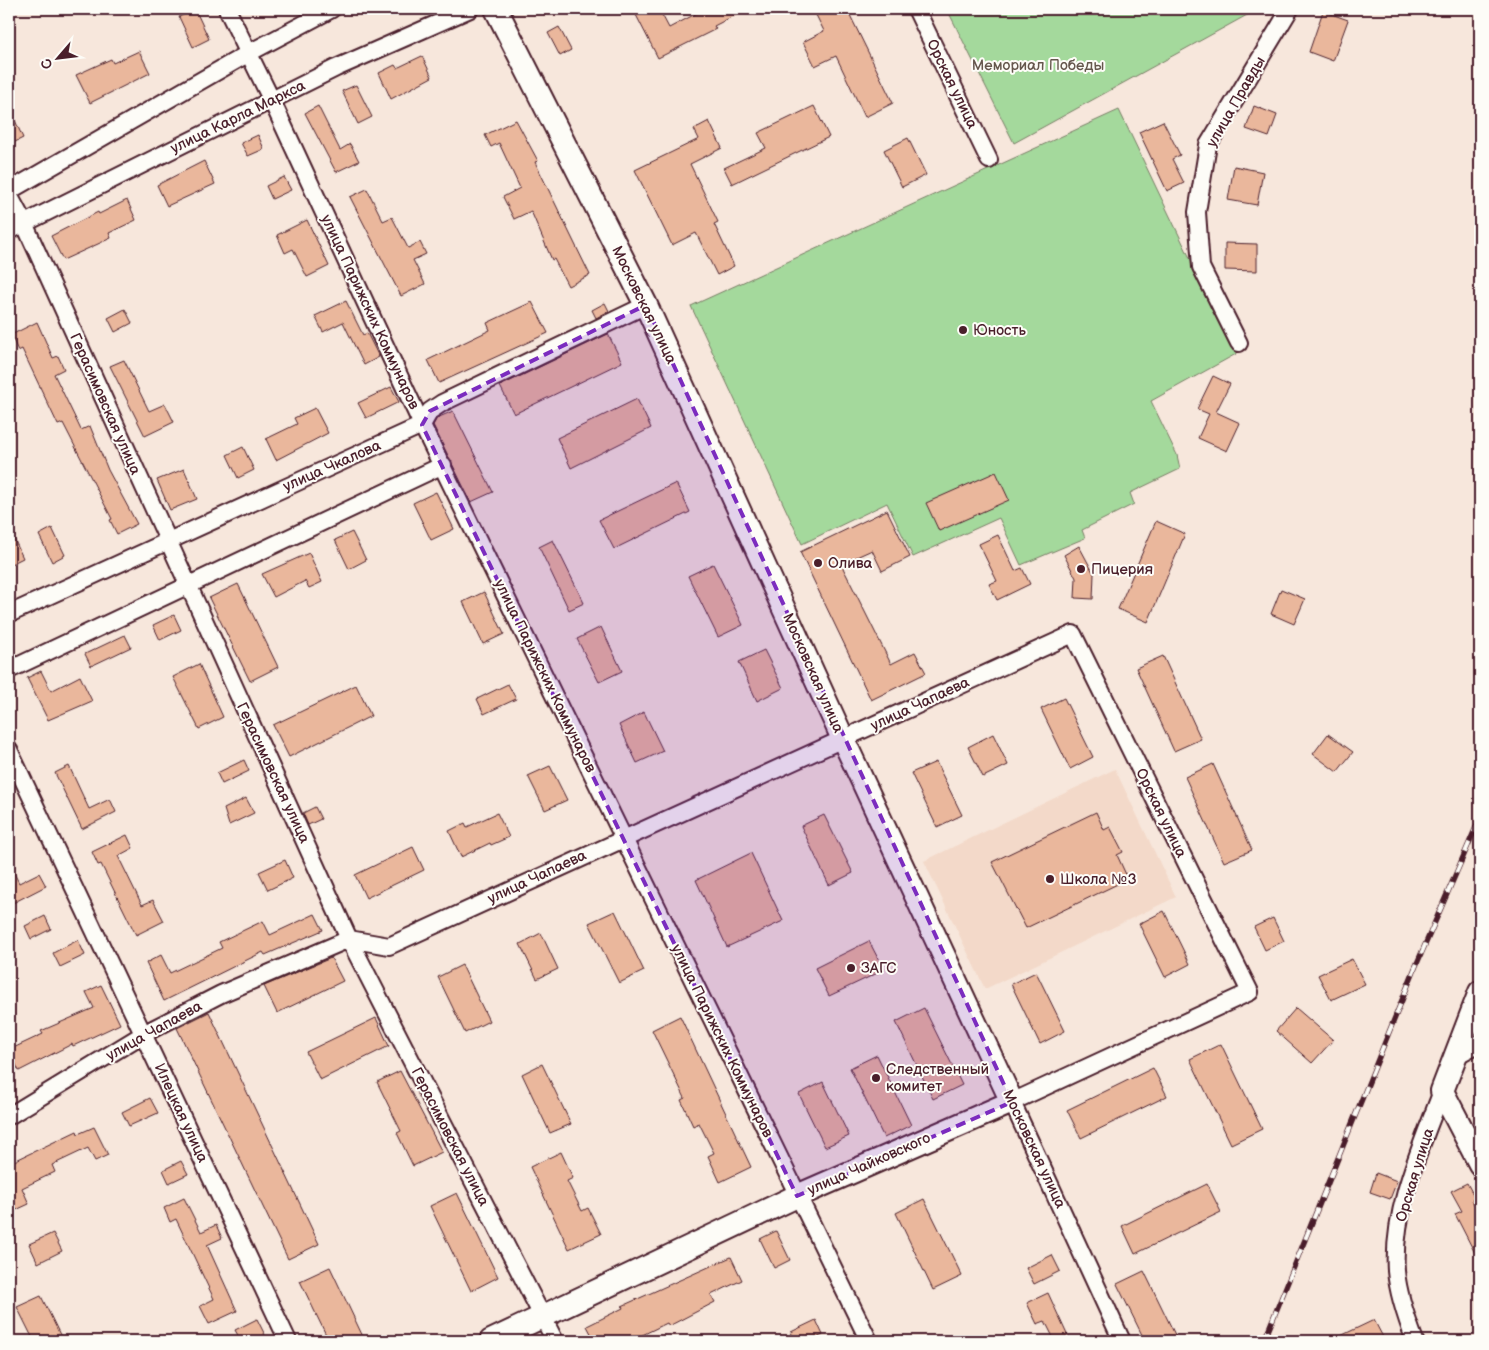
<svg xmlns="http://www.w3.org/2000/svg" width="1489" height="1350" font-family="'Balsamiq Sans',sans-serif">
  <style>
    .built { fill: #f3d9c9 }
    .green { fill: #a4d99c; stroke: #777c64 }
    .building { fill: #eab79c; stroke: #4a1f2b }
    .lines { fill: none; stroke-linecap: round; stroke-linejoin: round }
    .street-casing { stroke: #4a1f2b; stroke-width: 20 }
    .secondary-casing { stroke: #4a1f2b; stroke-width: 26 }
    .street { stroke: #fdfcf7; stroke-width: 16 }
    .secondary { stroke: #fdfcf7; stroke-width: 22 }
    .rail-casing { stroke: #4a1f2b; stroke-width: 5.5 }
    .rail { stroke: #fdfcf7; stroke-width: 4; stroke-dasharray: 11; stroke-linecap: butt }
    .marked { fill: #7b2cbf; fill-opacity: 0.2; stroke: #7b2cbf; stroke-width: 4; stroke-dasharray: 10 6; stroke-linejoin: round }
    .poi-dot { fill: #4a1f2b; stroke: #fdfcf7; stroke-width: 2 }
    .labels { text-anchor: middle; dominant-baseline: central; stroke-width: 4; stroke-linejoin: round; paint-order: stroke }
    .park-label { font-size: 15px; fill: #65574d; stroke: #fdfcf7 }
    .street-label { font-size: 15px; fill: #4a1f2b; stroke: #fdfcf7 }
    .poi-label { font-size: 15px; fill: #4a1f2b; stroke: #fdfcf7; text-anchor: start }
  </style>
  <rect width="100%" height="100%" fill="#f7e7dc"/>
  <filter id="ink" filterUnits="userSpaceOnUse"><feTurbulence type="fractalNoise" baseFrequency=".02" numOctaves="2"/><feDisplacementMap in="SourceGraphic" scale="10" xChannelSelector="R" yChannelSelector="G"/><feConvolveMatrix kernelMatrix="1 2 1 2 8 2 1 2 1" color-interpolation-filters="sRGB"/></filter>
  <g filter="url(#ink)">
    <path class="built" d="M1115 769 1176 897 985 989 924 861Z"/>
    <path class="green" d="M947 9H1258L1014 143Z
      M1119 110 1236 354 1151 401 1177 455 1180 469 1130 493 1134 504 1082 530 1085 538 1021 565 999 518 913 557 887 503 802 544 691 306Z"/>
    <path class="building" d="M195 9 209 39 193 47 179 17Z
      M633 9H659L669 28 705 9H747L714 26 716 29 658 58Z
      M813 9H847L893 103 865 117 836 56 815 66 803 42 824 31Z
      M1323 11 1348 20 1333 61 1309 52Z
      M559 27 571 50 560 56 548 33Z
      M139 51 150 73 90 103 76 75 111 59 113 63Z
      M422 56 432 77 391 99 379 73 395 65 397 68Z
      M356 85 372 117 358 124 342 91Z
      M318 106 340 150 350 144 359 161 336 172 305 113Z
      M814 106 829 137 732 184 724 168 766 148 758 133Z
      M1254 106 1277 115 1269 137 1246 129Z
      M9 107 23 138 9 145Z
      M516 120 538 161 535 162 590 275 568 286 554 259 552 260 531 211 514 219 503 197 520 188 499 143 491 147 485 135Z
      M709 121 722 148 690 164 718 222 714 224 734 266 717 275 696 233 672 245 635 170 699 139 694 129Z
      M1163 121 1180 155 1172 159 1184 183 1167 191 1139 132Z
      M258 135 264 149 248 156 241 143Z
      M908 138 926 175 902 187 884 150Z
      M204 161 215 184 167 206 157 185Z
      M1234 166 1263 172 1257 205 1228 200Z
      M284 177 291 190 272 199 266 186Z
      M367 189 383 221 392 217 408 248 420 242 426 254 413 260 425 284 401 296 350 197Z
      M127 200 136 220 109 233 111 238 63 260 51 236 98 212 99 214Z
      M307 220 329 266 307 277 293 249 285 253 277 235Z
      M1225 243 1257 244V271L1225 270Z
      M346 301 363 335 367 333 379 357 364 365 343 322 323 332 315 316Z
      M532 302 548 333 439 383 428 360 490 330 487 323Z
      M605 303 609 311 596 318 592 310Z
      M125 309 132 323 115 332 108 318Z
      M37 322 53 358 58 356 64 369 54 374 81 430 90 426 108 470 137 524 117 534 110 520 112 519 63 423 58 425 22 349 18 351 11 335Z
      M608 334 622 362 514 414 500 386Z
      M124 360 149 411 165 404 174 422 145 436 110 366Z
      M1213 376 1230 384 1216 412 1240 423 1227 451 1198 438 1209 414 1197 409Z
      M391 387 399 402 366 418 358 403Z
      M637 399 651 428 571 468 557 438Z
      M315 408 328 433 276 460 266 439 297 424 294 418Z
      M453 411 493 492 471 502 433 425 437 418Z
      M243 447 254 470 238 478 227 455Z
      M184 469 197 499 170 510 157 480Z
      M996 472 1009 500 939 531 926 503Z
      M676 483 690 512 614 549 599 520Z
      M436 492 454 529 431 540 413 503Z
      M887 510 910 557 882 571 872 550 841 564 891 664 915 652 926 673 871 700 800 552Z
      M1156 521 1185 534 1148 622 1118 609Z
      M9 528 23 558 9 565Z
      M52 528 65 555 52 562 39 535Z
      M352 532 366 560 349 569 335 540Z
      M998 535 1015 571 1022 568 1030 584 997 600 989 584 997 581 979 544Z
      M553 540 584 603 569 610 539 547Z
      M1079 546 1094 574 1093 599 1075 598 1076 578 1064 555Z
      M309 553 322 582 309 588 305 581 274 597 262 574Z
      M713 564 743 625 718 637 688 576Z
      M238 584 278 667 250 681 209 598Z
      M1281 589 1305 599 1294 624 1271 614Z
      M484 592 504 634 483 644 463 602Z
      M174 615 181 630 160 640 153 625Z
      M601 627 622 671 599 682 577 639Z
      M125 635 131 647 91 666 85 654Z
      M764 650 783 688 757 701 739 662Z
      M1163 656 1201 739 1174 751 1136 668Z
      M199 664 223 717 199 729 173 677Z
      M41 671 51 691 80 676 92 701 48 720 27 678Z
      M508 684 516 699 484 714 477 699Z
      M356 685 371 716 289 757 273 725Z
      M1064 698 1093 757 1070 769 1041 709Z
      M644 712 663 751 637 763 619 725Z
      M993 734 1008 765 983 777 968 747Z
      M1328 734 1353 752 1337 772 1313 754Z
      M244 760 249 771 222 784 217 773Z
      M936 762 962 815 937 827 911 773Z
      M1213 764 1252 850 1224 862 1185 777Z
      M69 766 89 809 110 799 116 812 82 829 55 773Z
      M550 766 567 800 545 810 528 776Z
      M246 798 254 813 229 825 224 809Z
      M315 807 321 819 308 825 303 813Z
      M1096 812 1104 830 1110 827 1123 852 1117 855 1128 879 1026 928 992 862Z
      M497 813 509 837 491 845 490 843 461 857 449 831 465 823 467 827Z
      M824 815 853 873 829 885 801 826Z
      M127 835 133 848 118 856 142 905 153 900 164 921 136 935 101 864 98 865 92 852Z
      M413 847 424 870 366 898 355 875Z
      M751 853 783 921 727 947 696 880Z
      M285 860 293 878 268 890 259 872Z
      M9 863 19 883 39 873 46 886 9 905Z
      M615 911 644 971 619 983 589 923Z
      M1164 911 1190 964 1165 977 1139 924Z
      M315 914 323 930 265 955 263 952 164 1001 146 963 161 955 170 973 222 948 219 942 263 921 270 935Z
      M45 916 51 929 31 939 25 926Z
      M1273 918 1284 941 1265 950 1254 927Z
      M541 933 558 969 537 979 520 944Z
      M78 940 85 955 60 967 53 953Z
      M869 941 884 970 829 996 815 968Z
      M331 958 343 981 277 1013 264 986Z
      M1352 959 1365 984 1331 1000 1318 975Z
      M462 965 489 1021 465 1033 438 977Z
      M1036 972 1065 1031 1040 1044 1011 984Z
      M101 985 120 1024 73 1046 72 1044 19 1071 9 1050 43 1034 41 1031 94 1008 86 992Z
      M924 1008 962 1085 933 1099 896 1022Z
      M1296 1008 1333 1040 1312 1063 1276 1031Z
      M209 1012 319 1244 288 1259 177 1028Z
      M680 1016 751 1167 720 1182 708 1156 714 1153 699 1123 693 1126 681 1100 685 1098 652 1030Z
      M376 1018 389 1046 320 1080 306 1052Z
      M1221 1044 1262 1129 1231 1144 1190 1059Z
      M877 1055 911 1125 884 1138 850 1068Z
      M542 1064 571 1124 550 1133 522 1074Z
      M1153 1068 1167 1096 1081 1138 1067 1110Z
      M400 1071 442 1152 413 1166 397 1133 401 1131 377 1082Z
      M823 1082 849 1136 825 1147 799 1094Z
      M150 1098 158 1113 129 1126 122 1112Z
      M94 1127 108 1155 95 1161 88 1148 52 1165 55 1172 22 1188 29 1204 16 1210 9 1194V1161L10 1163 77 1131 78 1134Z
      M561 1152 573 1178 567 1181 582 1211 588 1208 601 1234 569 1249 530 1167Z
      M181 1161 188 1174 169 1183 163 1170Z
      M1376 1173 1397 1181 1390 1199 1370 1192Z
      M1467 1183 1475 1198 1472 1200 1480 1217V1263L1455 1214 1462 1211 1451 1191Z
      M1207 1184 1221 1212 1135 1254 1122 1226Z
      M457 1193 498 1277 471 1291 430 1206Z
      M184 1198 201 1232 216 1225 222 1238 207 1245 237 1311 209 1324 200 1306 214 1299 176 1219 170 1222 164 1208Z
      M924 1199 962 1276 933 1290 896 1213Z
      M776 1231 790 1260 774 1268 760 1239Z
      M53 1233 62 1251 38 1263 29 1244Z
      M1052 1255 1060 1271 1034 1284 1026 1268Z
      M731 1257 742 1280 711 1295 715 1302 669 1326 667 1323 630 1341H595L587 1326 623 1308 622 1306Z
      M330 1267 365 1341H329L300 1281Z
      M1144 1271 1163 1310 1178 1341H1145L1117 1284Z
      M1048 1293 1070 1341H1055L1045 1321 1037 1324 1027 1303Z
      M41 1296 63 1341H34L17 1307Z
      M257 1319 265 1335 251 1341H241L235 1330Z
      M816 1320 823 1335 809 1341H795L791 1332Z
      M1374 1320 1385 1341H1330Z"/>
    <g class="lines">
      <g class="street-casing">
        <path id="street" d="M227 9 272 101 422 425 869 1341
          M916 9 989 160
          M9 191 249 53 332 9
          M9 195 24 223 349 939 555 1341
          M9 231 336 68 470 9
          M1239 343 1201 267 1197 212 1208 145 1290 9
          M9 614 422 425 430 411 442 403 646 305
          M9 670 443 465
          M9 750 288 1341
          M1454 1057 1480 1043
          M9 1116 145 1033 221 994 349 939 389 946 1073 634 1250 992 1012 1102 1122 1341
          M1415 1341C1407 1320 1398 1294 1396 1271 1392 1210 1421 1147 1442 1091"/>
      </g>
      <g class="secondary-casing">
        <path id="secondary" d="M1480 992 1442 1091 1480 1164
          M491 1341 797 1196 1012 1102 843 739 646 305 496 9"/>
      </g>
      <use href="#street" class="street"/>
      <use href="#secondary" class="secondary"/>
      <g class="rail-casing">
        <path id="rail" d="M1264 1341 1415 968 1480 818"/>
      </g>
      <use href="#rail" class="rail"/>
    </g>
  </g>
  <path class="marked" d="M646 305 1012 1102 797 1196 422 425 430 411Z"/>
  <g class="poi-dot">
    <circle cx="963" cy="330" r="5"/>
    <circle cx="818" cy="563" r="5"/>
    <circle cx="1081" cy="569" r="5"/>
    <circle cx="1050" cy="879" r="5"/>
    <circle cx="851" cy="968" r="5"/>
    <circle cx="876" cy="1078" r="5"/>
  </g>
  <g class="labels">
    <g class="park-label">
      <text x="1038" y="65">Мемориал Победы</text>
    </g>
    <g class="street-label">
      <text transform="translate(952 84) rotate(64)">Орская улица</text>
      <text transform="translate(1236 102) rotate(-60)">улица Правды</text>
      <text transform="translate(238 117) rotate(-26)">улица Карла Маркса</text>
      <text transform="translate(644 305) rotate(64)">Московская улица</text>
      <text transform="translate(370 312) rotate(65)">улица Парижских Коммунаров</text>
      <text transform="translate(105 404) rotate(66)">Герасимовская улица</text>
      <text transform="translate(332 466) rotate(-24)">улица Чкалова</text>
      <text transform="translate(813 673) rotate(66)">Московская улица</text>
      <text transform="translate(545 676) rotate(64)">улица Парижских Коммунаров</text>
      <text transform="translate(920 704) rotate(-25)">улица Чапаева</text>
      <text transform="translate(273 773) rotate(65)">Герасимовская улица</text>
      <text transform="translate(1161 813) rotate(64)">Орская улица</text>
      <text transform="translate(537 877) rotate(-25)">улица Чапаева</text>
      <text transform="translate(154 1031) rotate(-29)">улица Чапаева</text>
      <text transform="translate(722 1041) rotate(64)">улица Парижских Коммунаров</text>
      <text transform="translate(181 1113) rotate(65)">Илецкая улица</text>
      <text transform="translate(450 1137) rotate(63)">Герасимовская улица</text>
      <text transform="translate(1034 1149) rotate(65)">Московская улица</text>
      <text transform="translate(869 1164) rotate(-24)">улица Чайковского</text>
      <text transform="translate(1415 1175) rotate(-73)">Орская улица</text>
    </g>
    <g class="poi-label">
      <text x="973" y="330">Юность</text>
      <text x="828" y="563">Олива</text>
      <text x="1091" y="569">Пицерия</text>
      <text x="1060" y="879">Школа №3</text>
      <text x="861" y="968">ЗАГС</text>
      <text x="886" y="1069">Следственный<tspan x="886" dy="17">комитет</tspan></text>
    </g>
  </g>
  <rect width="1489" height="1350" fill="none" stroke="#fdfcf7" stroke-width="30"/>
  <rect x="15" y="15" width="1459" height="1320" fill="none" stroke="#4a1f2b" stroke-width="2" filter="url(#ink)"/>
  <g transform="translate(58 58) rotate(242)" stroke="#fdfcf7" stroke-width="4" paint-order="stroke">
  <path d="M0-4L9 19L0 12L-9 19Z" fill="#4a1f2b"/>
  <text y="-8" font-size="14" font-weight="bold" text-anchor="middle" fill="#4a1f2b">С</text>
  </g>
</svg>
